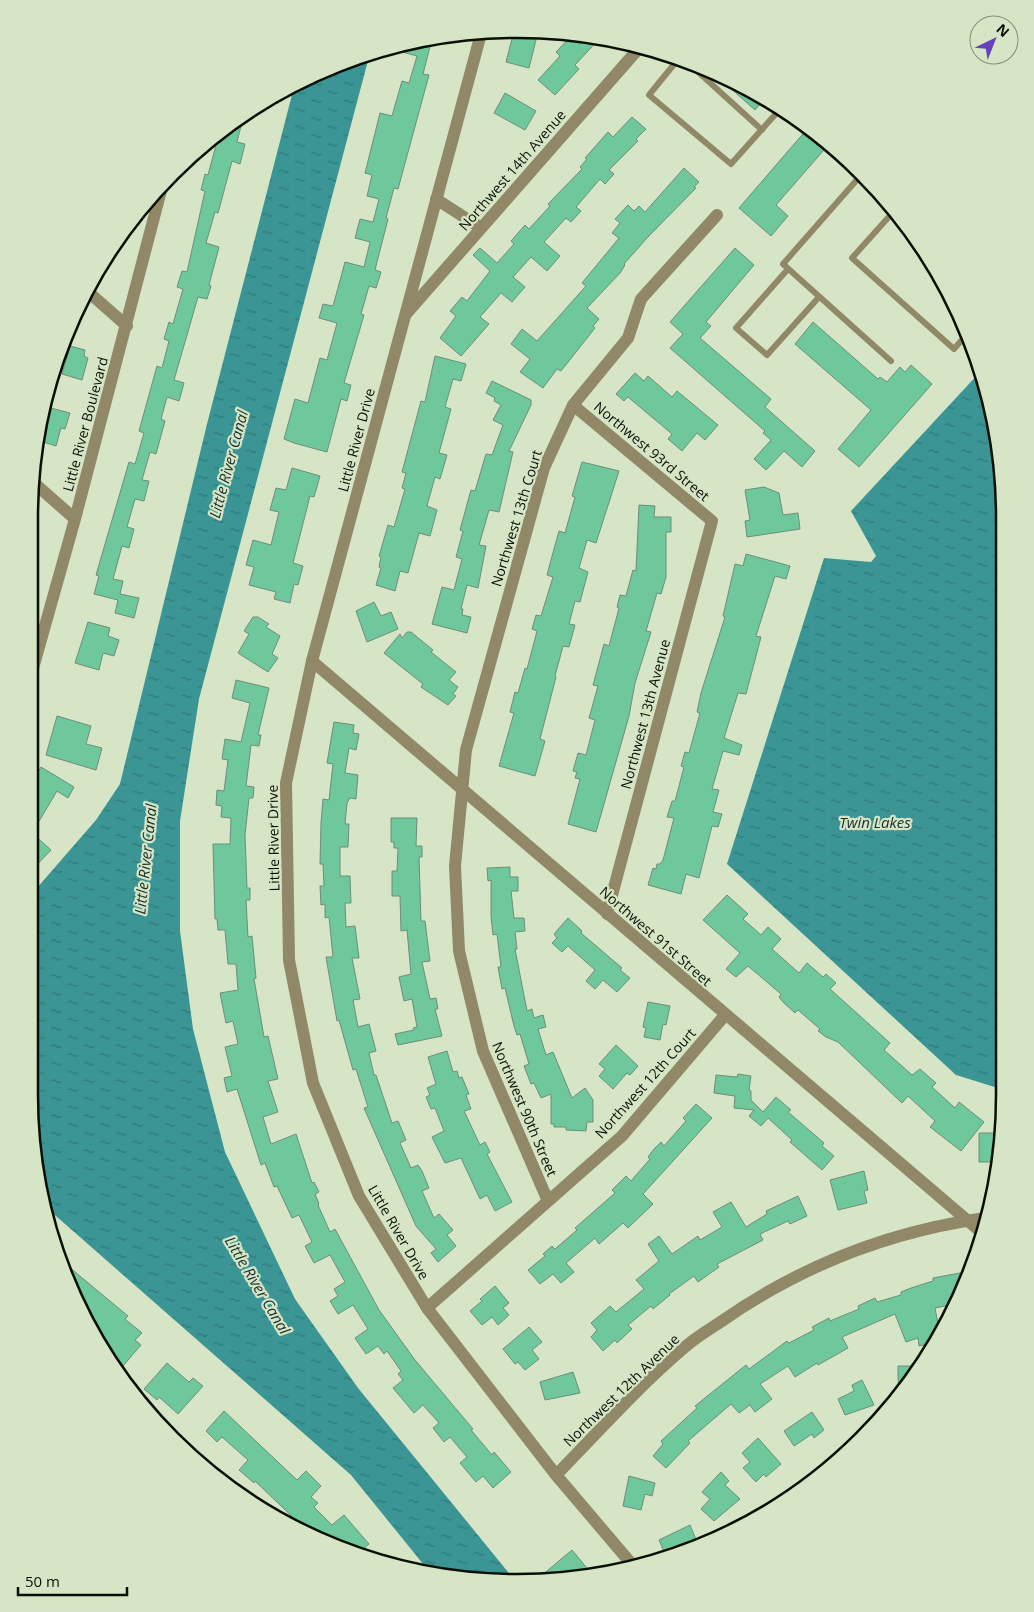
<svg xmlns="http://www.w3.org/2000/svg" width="1034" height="1612" font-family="'Open Sans',sans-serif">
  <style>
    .water { fill: url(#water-ripples) }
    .building { fill: #6fc79c; stroke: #6c8e7b }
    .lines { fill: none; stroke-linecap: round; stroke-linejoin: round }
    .service { stroke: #908866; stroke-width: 6 }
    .minor { stroke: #908866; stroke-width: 12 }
    .tertiary { stroke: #908866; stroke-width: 12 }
    .labels { text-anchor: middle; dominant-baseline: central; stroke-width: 4.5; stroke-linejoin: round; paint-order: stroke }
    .street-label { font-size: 14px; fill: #0b1006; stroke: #d6e5c5 }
    .water-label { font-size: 15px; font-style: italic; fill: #192e2e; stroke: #d6e5c5 }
    .rim { fill: none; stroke: #0b1006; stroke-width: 2.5 }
  </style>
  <defs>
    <pattern id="water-ripples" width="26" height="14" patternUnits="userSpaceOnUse" patternTransform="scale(1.25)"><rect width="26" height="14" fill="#3a9594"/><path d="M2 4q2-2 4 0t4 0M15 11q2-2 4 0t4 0" fill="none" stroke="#2f7877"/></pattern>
  </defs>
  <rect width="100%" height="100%" fill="#d6e5c5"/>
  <path class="water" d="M370 53 199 699 180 821V931L193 1029 225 1152 295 1299 358 1388 517 1583 432 1575 351 1475 48 1209 29 1095 30 896 96 820 120 784 207 424 295 83Z
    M981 371 989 391 1004 485 1001 1089 956 1075 727 864 824 558 871 562 876 556 851 511Z"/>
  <path class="building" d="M514 31 538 32 529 68 506 62Z
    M574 33 600 38 575 65 579 69 555 95 538 80 560 56 556 52Z
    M432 39 423 74 429 75 398 189 394 188 386 218 388 219 375 270 381 272 376 288 369 286 361 314 364 315 344 383 351 385 347 401 341 399 327 452 294 443 284 439 295 399 308 403 320 358 327 360 337 323 319 318 323 304 333 306 345 262 364 267 370 242 355 238 360 219 373 222 379 199 367 196 372 175 365 173 380 113 392 116 402 81 409 83 417 56 402 52 404 43Z
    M721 76 761 94 766 97 755 110 719 78Z
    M505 93 536 111 525 130 494 113Z
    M244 114 237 142 245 144 240 164 232 161 218 213 215 212 206 243 219 247 209 285 211 286 207 299 198 297 174 380 184 383 179 401 167 397 161 419 165 421 156 454 150 452 142 480 149 481 144 501 135 499 127 527 134 529 129 548 122 546 113 579 123 581 120 594 139 598 134 618 115 613 118 600 94 594 99 576 96 575 129 462 135 464 144 433 139 431 157 366 162 368 169 341 164 339 169 322 173 324 183 289 177 287 182 271 187 272 205 191 201 190 205 174 208 175 218 138 212 137Z
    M632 117 646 129 636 139 638 141 609 170 614 174 605 184 600 179 576 207 581 211 571 222 566 218 544 242 560 256 547 271 531 257 513 277 525 287 512 302 501 293 480 317 489 324 461 356 440 338 456 316 450 311 462 297 467 301 490 271 473 255 480 248 497 263 514 244 511 241 525 225 529 229 550 206 548 204 582 169 580 167 587 159 585 158 608 132 613 137Z
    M808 128 830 143 776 205 788 216 771 236 739 208Z
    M684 168 699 182 694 187 696 188 647 238 624 264 625 265 620 273 587 308 599 319 593 326 595 328 561 371 557 369 543 388 520 372 530 359 511 344 522 329 537 341 586 286 582 283 619 238 612 233 620 223 615 219 628 205 634 211 639 206 645 212Z
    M735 248 754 265 706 322 711 326 700 338 771 399 765 407 815 451 802 467 784 451 766 470 754 459 771 440 763 433 765 431 670 348 683 334 670 322Z
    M813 322 878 379 880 377 887 382 900 367 905 372 911 365 932 384 859 467 838 449 871 410 795 344Z
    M70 346 85 350 84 356 88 358 82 380 62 374Z
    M435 356 466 364 461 381 453 379 445 407 451 409 439 453 447 455 440 479 435 477 427 506 437 510 430 536 419 533 408 573 400 571 395 591 376 585 381 568 379 567 381 557 379 556 388 525 394 527 405 489 402 488 406 473 402 472 421 401 425 402Z
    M635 373 644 381 648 376 672 397 677 391 718 425 705 440 697 433 682 451 668 439 672 434 628 397 624 401 616 394Z
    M492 381 531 400V405L509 451 513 452 499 512 489 510 479 545 486 546 478 588 467 585 461 609H463L462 615 471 617 467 633 432 624 442 587 454 590 462 559 456 557 463 531 460 530 471 490 475 491 486 454 492 455 503 425 493 420 501 405 494 401 495 398 486 393Z
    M47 407 70 413 65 429 61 428 56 446 37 440Z
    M582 462 619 471 596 543 587 540 579 568 588 572 580 602 575 601 569 624 575 625 569 647 563 646 555 676 556 677 540 739 545 741 535 776 499 766 514 713 510 712 515 692 518 693 525 668 527 669 537 631 532 629 536 615 541 616 553 577 547 575 551 560 559 531 565 533 575 497 572 496Z
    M292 468 320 476 314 497 310 496 293 563 303 566 298 585 294 584 290 603 274 599 276 592 249 585 254 567 246 565 253 540 271 545 279 512 270 510 276 488 286 490Z
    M764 487 779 493 783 515 798 513 800 529 747 537 745 521 750 520 745 490Z
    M639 505 655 506 654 517H671V532H666V577L661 594 657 593 646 631 651 632 635 683 629 716 596 832 568 824 580 779 575 778 577 772 573 771 578 753 586 755 595 720 589 718 598 686 593 685 604 644 609 646 619 608 617 607 620 595 626 596 633 570 636 571Z
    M746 554 790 566 786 579 775 576 756 636 761 637 746 694 738 693 724 738 742 745 739 755 723 751 712 789 719 790 713 812 722 814 718 827 712 826 699 878 686 874 681 894 648 885 653 868 656 869 657 864H660L663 860 674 818 667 817 672 801H675L684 767 681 766 685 752 689 753 700 713 697 712 701 693 725 617 723 616 735 564 743 566Z
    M374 602 381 616 391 612 398 629 367 642 356 611Z
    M253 617H258L269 624 266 627 280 636 272 654 278 658 268 672 238 653 249 634 244 631Z
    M88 622 110 628 108 636 119 640 114 656 103 653 99 670 75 663Z
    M407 632H411L433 650 431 652 456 672 449 680 458 687 453 694 456 696 448 705 421 687 423 684 384 653 400 634 402 638Z
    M236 680 269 688 258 735H261L259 746 251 745 246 786 254 787 253 798H249L245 835 247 888H250V900H246L248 937 252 936 256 978 254 979 264 1037 268 1036 278 1079 268 1081 278 1112 263 1117 271 1144 296 1134 312 1183 314 1182 319 1192 315 1194 319 1204 318 1205 330 1232 335 1229 379 1310 415 1360 473 1429 471 1430 492 1455 494 1452 511 1472 493 1488 483 1476 476 1482 460 1463 467 1457 450 1437 444 1442 433 1428 439 1423 423 1405 414 1413 393 1388 403 1380 398 1374 401 1371 387 1351 384 1354 378 1346 366 1354 355 1338 368 1329 353 1305 338 1314 330 1301 338 1296 334 1289 345 1282 330 1255 314 1263 305 1246 312 1242 299 1215 292 1218 277 1186 274 1187 265 1163 261 1165 237 1089 227 1092 224 1078 232 1076 225 1047 238 1044 233 1021 226 1023 220 993 238 990 236 964H228L225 930H218L217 919H215L213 844H230L231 818 221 817 222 806 216 805 217 790 224 791 228 760 222 759 225 739 241 742 250 703 232 698Z
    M57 716 91 726 86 744 102 748 96 770 46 755Z
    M334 722 354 725 353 733 359 734 356 750 349 748 345 773 358 775 356 799 350 798 347 803 345 824H349L348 847H340V876H350L351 903H345L346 927 355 926 359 958H352L360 999 353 1000 358 1027 369 1024 376 1051 369 1053 374 1075H376L392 1123 398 1121 406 1140 400 1143 411 1168 418 1165 422 1171 429 1188 422 1191 434 1218 439 1214 453 1230 447 1235 456 1246 438 1262 431 1253 436 1249 416 1226 364 1108 368 1107 356 1069 353 1070 339 1020 337 1021 326 957H333L329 917 325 918V904L321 905 320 886H324L323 864H320L321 823 323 799 329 800 333 764 327 763Z
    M41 767 74 787 68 798 57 791 32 833 51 850 30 872 31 784Z
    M391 818H417L416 846H422V857H419L421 921H425L430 961 422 962 430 999 436 998 438 1009H435L442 1036 398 1045 395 1034 414 1030 413 1028 417 1027 412 999 404 1001 399 977 411 974 407 930 401 931 400 896H392V871H397L398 848H394V842H391Z
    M510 867V877H518V891H511L514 918H524L525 931 515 932 517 949H515L527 1011 532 1009 534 1018 543 1015 546 1027 538 1029 546 1055 553 1052 572 1098 585 1088 593 1100V1122H587L586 1131 566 1130V1127H554V1124H551V1094L541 1098 534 1083 531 1084 524 1066 529 1064 520 1034 517 1035 514 1026 505 988 502 989 498 967H501L497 934 493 935 491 916V880L488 881 487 868Z
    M727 895 748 914 743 919 761 935 768 927 781 939 772 949 799 973 807 963 823 977 826 974 836 983 830 989 890 1043 884 1050 912 1075 920 1069 936 1083 932 1087 955 1108 959 1102 984 1122 961 1151 930 1127 935 1121 908 1096 902 1103 838 1042 826 1037 818 1031 820 1029 798 1010 795 1013 784 1003 779 997 781 994 748 966 736 977 726 969 740 953 703 920Z
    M568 918 582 931 581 933 622 968 620 970 630 978 617 992 603 980 595 989 586 981 595 970 568 946 562 952 552 943 557 938 554 934Z
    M648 1002 670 1006 666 1025 663 1024 660 1040 644 1037 646 1028 643 1027Z
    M616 1045 638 1066 630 1075 627 1073 613 1089 599 1076 605 1069 599 1064Z
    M447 1051 453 1072 457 1071 459 1078 462 1077 469 1094 466 1095 471 1109 464 1111 480 1145 485 1142 490 1152 487 1154 512 1202 495 1211 487 1195 480 1199 461 1158 445 1163 432 1137 444 1131 435 1108 431 1109 426 1097 430 1095 427 1088 436 1084 428 1057Z
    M738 1074 751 1076 749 1090 751 1091V1100L763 1112 776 1097 791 1110 788 1112 824 1143 822 1146 834 1156 822 1170 790 1142 792 1140 768 1118 761 1126 749 1116 754 1110 734 1108 735 1096 714 1093 716 1075 737 1077Z
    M696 1104 712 1118 643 1194 653 1204 628 1228 623 1223 599 1244 595 1238 566 1263 574 1272 561 1283 553 1274 540 1284 528 1270 545 1256 543 1254 552 1246 555 1249 577 1230 575 1228 615 1193 612 1190 626 1176 631 1181 650 1159 648 1157 654 1149 661 1142 664 1146 686 1121 683 1118Z
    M979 1133H1001L1000 1162H979Z
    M864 1171 868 1190 864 1191 867 1203 838 1210 830 1180Z
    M798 1196 807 1216 790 1224 788 1221 760 1234 763 1240 717 1264 719 1267 698 1282 694 1276 669 1294 670 1295 653 1309 651 1306 628 1325 632 1329 617 1343 615 1340 603 1351 591 1337 597 1330 591 1323 610 1306 616 1312 644 1289 636 1280 659 1261 648 1244 659 1236 672 1254 698 1236 700 1240 722 1227 713 1212 731 1202 746 1227 767 1214 766 1211Z
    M57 1257 128 1316 125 1319 142 1333 135 1340 141 1345 123 1366 103 1349Z
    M960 1273 961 1276 970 1274 968 1282 954 1304 935 1308 939 1329 929 1344 919 1346 918 1338 906 1342 895 1314 842 1337 848 1348 818 1365 817 1363 795 1377 788 1366 760 1384 772 1399 755 1412 750 1405 739 1413 731 1404 688 1441 690 1443 666 1468 653 1456 663 1444 661 1441 697 1408 695 1406 746 1365 749 1369 787 1341 789 1343 814 1330 812 1327 829 1318 830 1321 859 1309 858 1306 875 1298 877 1302 901 1295V1292L911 1288 933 1281V1278Z
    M495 1286 509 1303 503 1308 509 1315 498 1325 492 1317 482 1325 470 1311 482 1301 480 1299Z
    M529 1327 542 1342 532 1350 539 1359 525 1370 518 1362 515 1364 503 1349Z
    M167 1363 189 1382 193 1378 203 1386 178 1414 159 1397 157 1400 144 1389Z
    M898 1366H916L899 1393 898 1378Z
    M573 1372 580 1393 545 1400 540 1382Z
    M862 1380 874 1405 845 1415 838 1399 854 1391 852 1385Z
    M224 1411 297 1480 306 1471 321 1486 311 1497 318 1503 314 1507 332 1525 344 1515 369 1544 356 1555 303 1527 255 1481 254 1483 239 1470 248 1460 222 1437 217 1442 206 1431Z
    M812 1412 824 1430 814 1438 812 1434 794 1446 784 1431Z
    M758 1438 781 1464 766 1477 764 1474 756 1482 743 1468 750 1462 742 1453Z
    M721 1472 729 1481 725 1485 740 1499 714 1521 701 1509 710 1499 702 1492Z
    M629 1476 655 1483 652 1496 645 1494 641 1510 623 1506Z
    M690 1525 697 1542 666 1556 659 1540Z
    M572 1550 591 1573 535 1581Z"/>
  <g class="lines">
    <path class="service" d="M680 57 649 95 731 164 781 108
      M685 60 762 130
      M862 174 783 264 891 361
      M895 210 852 258 954 349 967 334
      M788 269 736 328 767 355 819 297"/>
    <path class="minor" d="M436 199 481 228
      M86 290 127 326
      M406 314 640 47
      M573 405 712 521 607 914
      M33 482 75 519
      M312 661 981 1232
      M32 672 75 519 163 183
      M548 1201 483 1051 459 951 455 866 466 750 544 468 573 405 628 338 641 299 717 215
      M427 1308 622 1136 725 1015
      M786 1502 801 1490"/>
    <path class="tertiary" d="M482 30 312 661 286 783 289 960 313 1083 359 1196 427 1308 556 1475 635 1568
      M556 1475C598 1432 639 1386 685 1347 696 1337 710 1329 722 1321 801 1266 891 1231 985 1218"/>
  </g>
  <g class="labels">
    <g class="street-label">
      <text transform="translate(512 170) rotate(-49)">Northwest 14th Avenue</text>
      <text transform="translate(85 424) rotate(-75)">Little River Boulevard</text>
      <text transform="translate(356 440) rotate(-75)">Little River Drive</text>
      <text transform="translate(652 451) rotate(40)">Northwest 93rd Street</text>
      <text transform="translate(516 518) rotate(-73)">Northwest 13th Court</text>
      <text transform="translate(645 714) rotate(-75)">Northwest 13th Avenue</text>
      <text transform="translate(273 838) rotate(-91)">Little River Drive</text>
      <text transform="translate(656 936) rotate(41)">Northwest 91st Street</text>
      <text transform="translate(645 1083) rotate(-48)">Northwest 12th Court</text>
      <text transform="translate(525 1109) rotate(67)">Northwest 90th Street</text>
      <text transform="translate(399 1232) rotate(60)">Little River Drive</text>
      <text transform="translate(621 1390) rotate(-44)">Northwest 12th Avenue</text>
    </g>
    <g class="water-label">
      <text transform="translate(228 464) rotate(-75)">Little River Canal</text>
      <text x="875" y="822">Twin Lakes</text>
      <text transform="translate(145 859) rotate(-84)">Little River Canal</text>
      <text transform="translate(258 1285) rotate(59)">Little River Canal</text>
    </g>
  </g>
  <path d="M0 0H1034V1612H0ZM517 38H517A479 479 0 0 1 996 517V1095A479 479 0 0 1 517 1574H517A479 479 0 0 1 38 1095V517A479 479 0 0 1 517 38Z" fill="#d6e5c5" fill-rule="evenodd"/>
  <path class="rim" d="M517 38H517A479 479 0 0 1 996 517V1095A479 479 0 0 1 517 1574H517A479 479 0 0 1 38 1095V517A479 479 0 0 1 517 38Z"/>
  <g transform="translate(994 40) rotate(43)"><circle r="24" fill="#d6e5c5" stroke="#859079"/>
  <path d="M0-4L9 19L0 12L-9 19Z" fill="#6643bc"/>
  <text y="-8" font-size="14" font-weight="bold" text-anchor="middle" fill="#0b1006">N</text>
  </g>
  <path d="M18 1587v8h109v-8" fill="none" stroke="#0b1006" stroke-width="2.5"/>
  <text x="25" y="1587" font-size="15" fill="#0b1006" stroke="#d6e5c5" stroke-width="4" paint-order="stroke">50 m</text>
</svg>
